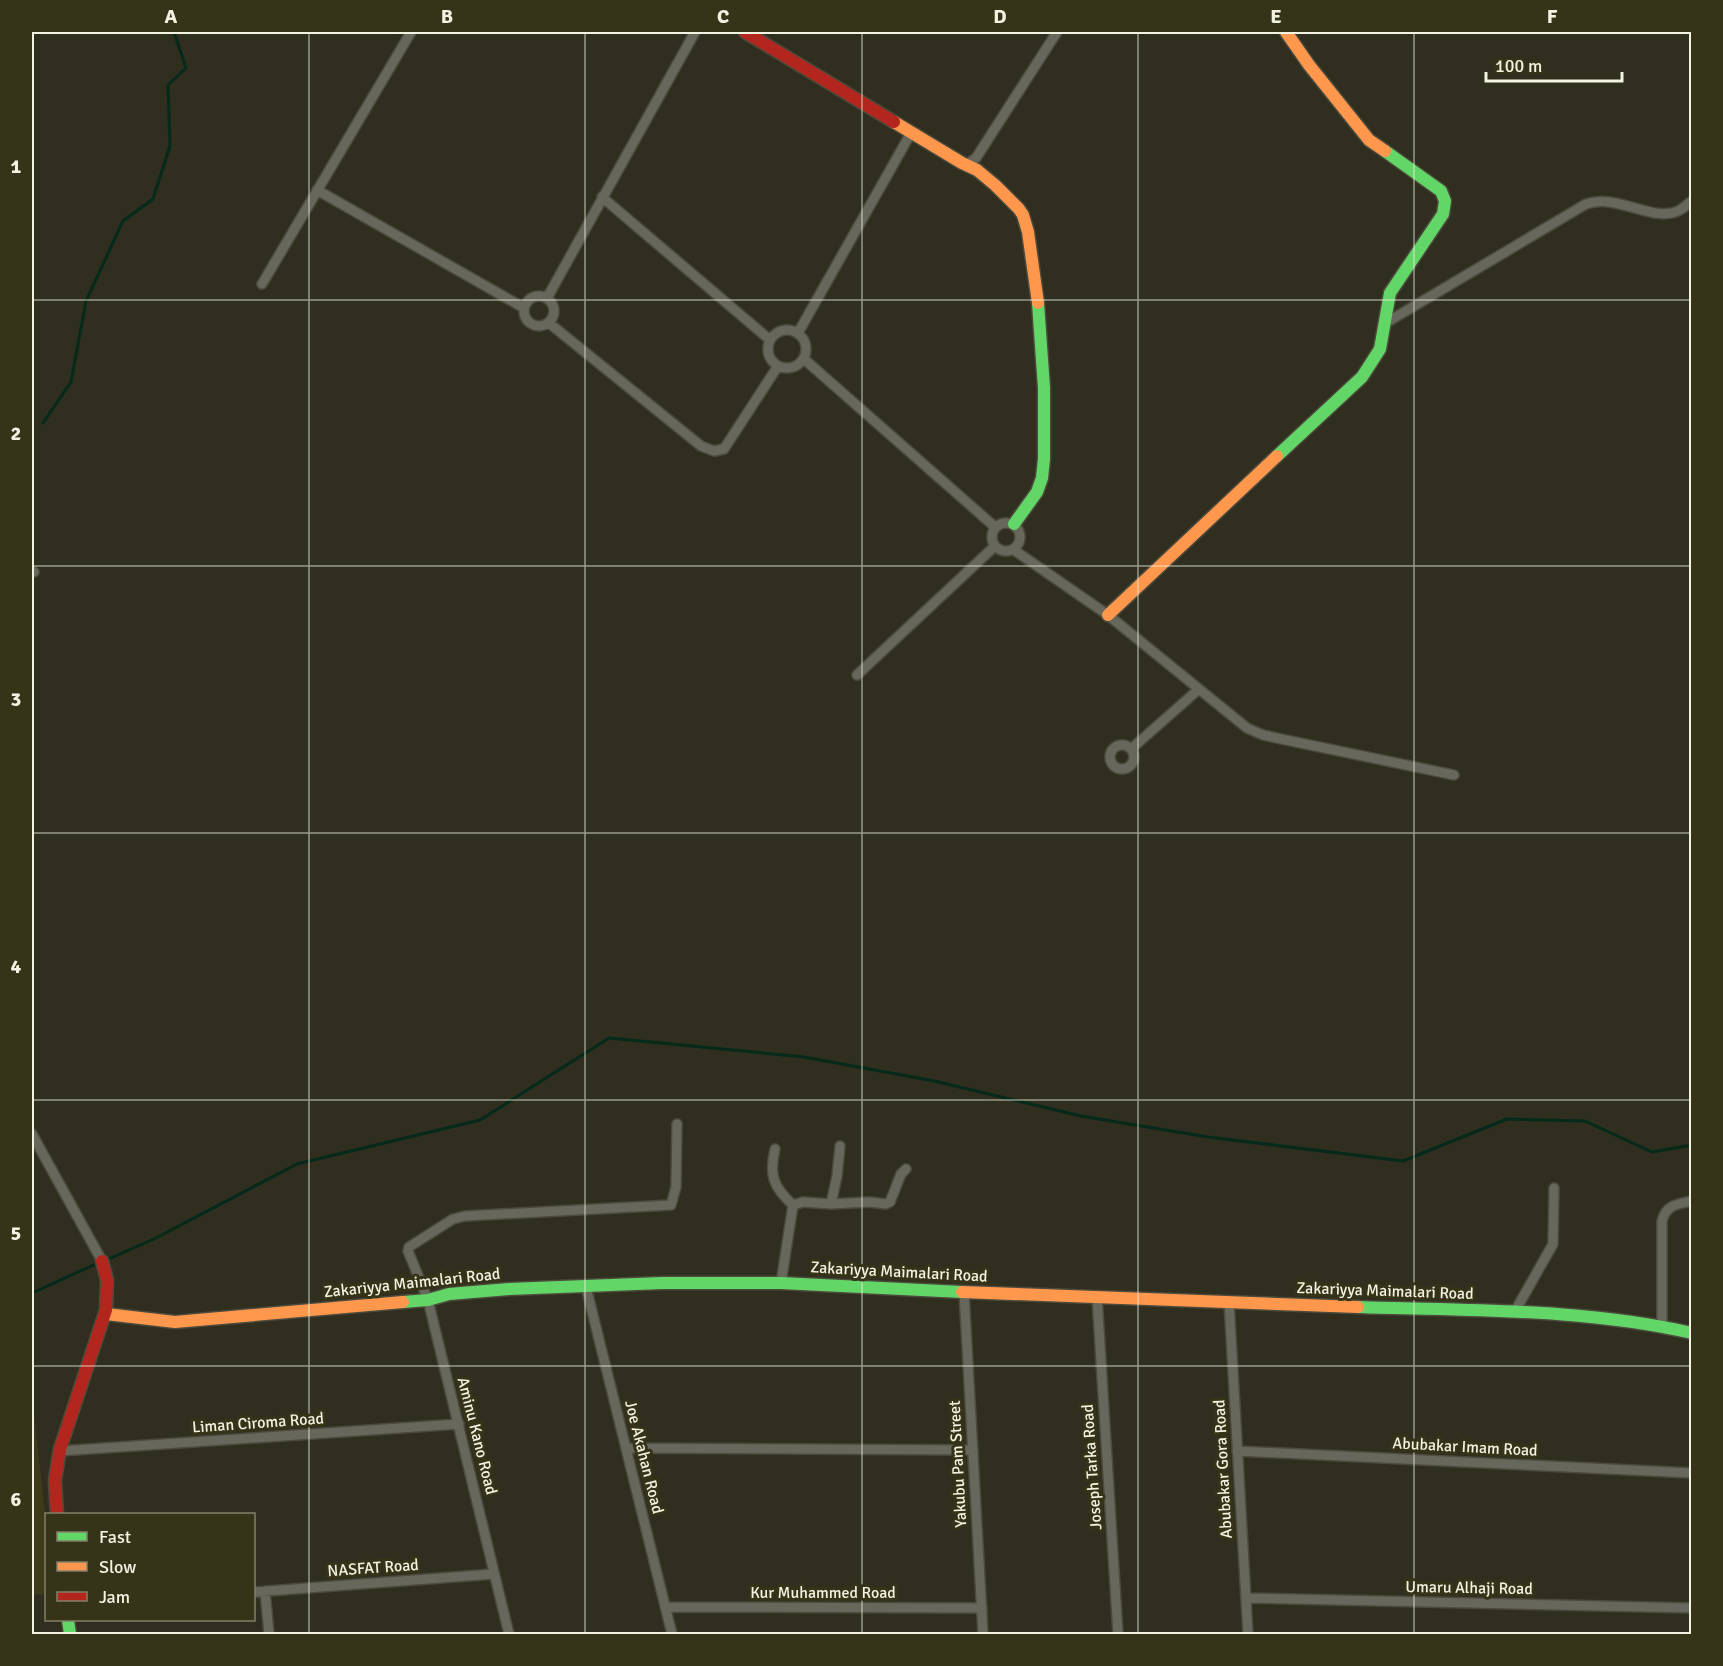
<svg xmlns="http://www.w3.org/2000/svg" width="1723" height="1666" font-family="Signika,sans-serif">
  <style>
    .built { fill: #3d3b19 }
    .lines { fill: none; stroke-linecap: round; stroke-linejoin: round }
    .stream { stroke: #062a1a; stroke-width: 3 }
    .street-casing { stroke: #4b4a3c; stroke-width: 12 }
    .fast-casing { stroke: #4b4a3c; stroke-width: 15 }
    .slow-casing { stroke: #4b4a3c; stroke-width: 15 }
    .jam-casing { stroke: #4b4a3c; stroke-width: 15 }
    .street { stroke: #67675b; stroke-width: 9 }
    .fast { stroke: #63d668; stroke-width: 12 }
    .slow { stroke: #ff974d; stroke-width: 12 }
    .jam { stroke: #b3261e; stroke-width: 12 }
    .grid { fill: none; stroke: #f3f3e2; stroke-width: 1.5; stroke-opacity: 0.55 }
    .labels { text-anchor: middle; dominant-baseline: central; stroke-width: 6; stroke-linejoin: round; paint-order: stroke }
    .street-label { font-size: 16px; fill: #f3f3e2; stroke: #363418 }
    .neatline { fill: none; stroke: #f3f3e2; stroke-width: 2 }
    .grid-label { font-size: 20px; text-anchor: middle; font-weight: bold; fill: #f3f3e2 }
  </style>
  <rect width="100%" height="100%" fill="#2f2e1f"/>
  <path class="built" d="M32 1395 46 1523V1594L32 1595Z"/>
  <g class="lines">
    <path class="stream" d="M43 423 71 382 86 301 123 221 153 199 170 146 168 85 186 68 174 32
      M104 1261 156 1238 297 1164 480 1120 609 1038 804 1057 934 1081 1081 1116 1208 1137 1403 1161 1507 1119 1585 1121 1652 1152 1692 1145
      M32 1293 98 1263"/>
    <g class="street-casing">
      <path id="street" d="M969 163 976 158 1057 32
        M317 190 524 308
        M602 197 770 340
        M262 284 411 32
        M524 311a15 15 0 1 1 30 0a15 15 0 1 1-30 0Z
        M547 298 695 32
        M549 323 701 446 714 451 724 449 778 366
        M1384 324 1586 204C1619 193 1653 224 1680 210 1684 208 1688 203 1692 201
        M768 349a19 19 0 1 1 38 0a19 19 0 1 1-38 0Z
        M798 333 911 133
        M804 359 995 527
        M992 537a14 14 0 1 1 28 0a14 14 0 1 1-28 0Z
        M1014 550 1108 615 1247 728 1263 735 1286 740 1454 775
        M32 571 34 572
        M857 675 995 546
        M1110 757a12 12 0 1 1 24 0a12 12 0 1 1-24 0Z
        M1131 749 1199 689
        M32 1134 102 1261
        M840 1146 837 1176 831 1204 869 1202 886 1204 890 1202 901 1174 906 1169
        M775 1149C769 1175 773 1187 793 1205
        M781 1283 793 1205 803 1202 831 1204
        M586 1287 672 1634
        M964 1292 983 1634
        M1097 1297 1118 1634
        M1229 1302 1248 1634
        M1514 1313 1553 1244 1554 1188
        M1662 1326V1221C1666 1205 1677 1204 1692 1201
        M626 1448 973 1450
        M60 1451 459 1424
        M1237 1451 1692 1473
        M265 1591 269 1634
        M254 1592 494 1574
        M1246 1598 1692 1608
        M665 1607 982 1608
        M509 1634 428 1300 408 1251 409 1247 453 1219 465 1216 671 1205 676 1187 677 1124"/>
    </g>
    <g class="fast-casing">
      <path id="fast" d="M1277 456 1362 377 1380 349 1390 293 1443 214 1445 201 1441 191 1385 151
        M1014 524 1037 492 1042 478 1044 459V388L1038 303
        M403 1302 428 1300 449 1294 509 1289 662 1283H781L962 1292
        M1358 1307C1470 1311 1583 1308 1692 1333
        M68 1620 70 1634"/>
    </g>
    <g class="slow-casing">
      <path id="slow" d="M1286 32 1309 65 1369 140 1385 151
        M894 122 962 163 977 170 995 185 1019 209 1023 215 1028 232 1038 303
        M1108 615 1277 456
        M962 1292 1358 1307
        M106 1314 175 1322 403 1302"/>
    </g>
    <g class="jam-casing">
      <path id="jam" d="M745 32 894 122
        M57 1514 55 1480 60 1449 106 1310 107 1280 102 1261"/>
    </g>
    <use href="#street" class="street"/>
    <use href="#fast" class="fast"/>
    <use href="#slow" class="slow"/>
    <use href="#jam" class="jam"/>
  </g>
  <path class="grid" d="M309 32V1634M585 32V1634M862 32V1634M1138 32V1634M1414 32V1634M32 300H1692M32 566H1692M32 833H1692M32 1100H1692M32 1366H1692"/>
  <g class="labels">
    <g class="street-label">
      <text transform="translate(899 1272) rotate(3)">Zakariyya Maimalari Road</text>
      <text transform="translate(412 1283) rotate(-6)">Zakariyya Maimalari Road</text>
      <text transform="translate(1385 1291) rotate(2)">Zakariyya Maimalari Road</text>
      <text transform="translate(258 1423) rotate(-4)">Liman Ciroma Road</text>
      <text transform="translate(477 1436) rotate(76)">Aminu Kano Road</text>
      <text transform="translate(1465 1447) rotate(3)">Abubakar Imam Road</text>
      <text transform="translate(644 1457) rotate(76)">Joe Akahan Road</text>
      <text transform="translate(958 1464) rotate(-93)">Yakubu Pam Street</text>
      <text transform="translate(1092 1467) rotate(-94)">Joseph Tarka Road</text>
      <text transform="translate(1223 1469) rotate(-93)">Abubakar Gora Road</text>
      <text transform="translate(373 1568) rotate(-4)">NASFAT Road</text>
      <text transform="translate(1469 1588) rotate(1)">Umaru Alhaji Road</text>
      <text x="823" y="1593">Kur Muhammed Road</text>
    </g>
  </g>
  <rect width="1723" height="1666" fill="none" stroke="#363418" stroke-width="66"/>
  <rect x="45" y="1513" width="210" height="108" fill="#363418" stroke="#828069" stroke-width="1.5"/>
  <rect x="57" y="1532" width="30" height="9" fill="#63d668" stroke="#828069" stroke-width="1.5"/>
  <text x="99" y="1543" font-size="18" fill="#f3f3e2">Fast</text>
  <rect x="57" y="1562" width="30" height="9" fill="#ff974d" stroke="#828069" stroke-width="1.5"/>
  <text x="99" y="1573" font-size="18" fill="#f3f3e2">Slow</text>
  <rect x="57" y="1592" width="30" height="9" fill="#b3261e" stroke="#828069" stroke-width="1.5"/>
  <text x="99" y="1603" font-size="18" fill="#f3f3e2">Jam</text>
  <path d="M1486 72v9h136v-9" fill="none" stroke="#f3f3e2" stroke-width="3"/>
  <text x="1495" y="72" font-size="18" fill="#f3f3e2" stroke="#363418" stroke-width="4.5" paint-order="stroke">100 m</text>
  <rect x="33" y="33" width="1657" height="1600" class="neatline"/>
  <g class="grid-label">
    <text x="171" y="23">A</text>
    <text x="447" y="23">B</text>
    <text x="723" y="23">C</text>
    <text x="1000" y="23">D</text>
    <text x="1276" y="23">E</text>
    <text x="1552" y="23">F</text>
    <text x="16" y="173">1</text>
    <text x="16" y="440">2</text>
    <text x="16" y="706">3</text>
    <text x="16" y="973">4</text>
    <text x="16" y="1240">5</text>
    <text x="16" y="1506">6</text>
  </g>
</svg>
